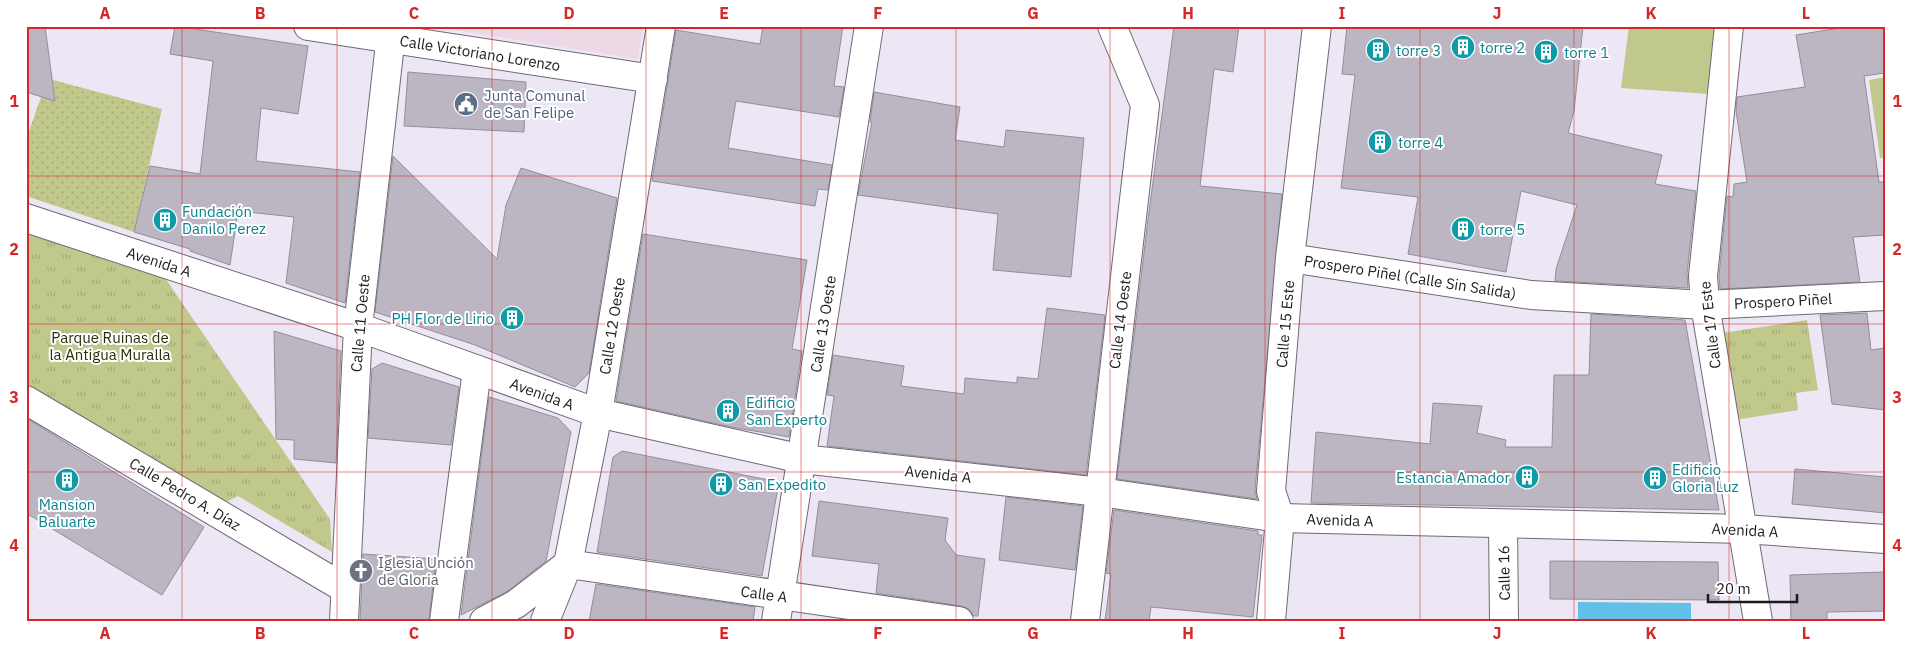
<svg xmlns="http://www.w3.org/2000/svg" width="1911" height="647" font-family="'IBM Plex Sans',sans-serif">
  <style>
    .education { fill: #efd8e5 }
    .grass { fill: #c1c88b }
    .park { fill: url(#park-tufts) }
    .garden { fill: url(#garden-dots) }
    .water { fill: #60c0e6 }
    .building { fill: #bcb5c2; stroke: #948d9a }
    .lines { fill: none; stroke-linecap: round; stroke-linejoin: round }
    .street-casing { stroke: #706975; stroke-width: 30 }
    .secondary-casing { stroke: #706975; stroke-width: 30 }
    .street { stroke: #fff; stroke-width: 28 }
    .secondary { stroke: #fff; stroke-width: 28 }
    .grid { fill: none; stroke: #d62828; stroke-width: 1; stroke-opacity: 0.55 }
    .labels { text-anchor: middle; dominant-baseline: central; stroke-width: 4; stroke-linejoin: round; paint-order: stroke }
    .culture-label { font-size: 15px; fill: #0d838f; stroke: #fff; text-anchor: start }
    .street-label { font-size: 15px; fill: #1d1b20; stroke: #fff }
    .service-label { font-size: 15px; fill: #4e5e75; stroke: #fff; text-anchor: start }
    .park-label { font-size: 15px; fill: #2a2d09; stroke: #fff }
    .worship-label { font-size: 15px; fill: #5b616d; stroke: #fff; text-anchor: start }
    .neatline { fill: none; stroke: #d62828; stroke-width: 2 }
    .grid-label { font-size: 16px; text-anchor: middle; font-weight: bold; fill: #d62828 }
  </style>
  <defs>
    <pattern id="park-tufts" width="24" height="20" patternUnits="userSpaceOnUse" patternTransform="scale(1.25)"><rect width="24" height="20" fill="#c1c88b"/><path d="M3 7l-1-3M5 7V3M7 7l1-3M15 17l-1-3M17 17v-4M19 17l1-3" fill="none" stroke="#a5ab78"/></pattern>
    <pattern id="garden-dots" width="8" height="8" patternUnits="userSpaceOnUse" patternTransform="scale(1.25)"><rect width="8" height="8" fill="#c1c88b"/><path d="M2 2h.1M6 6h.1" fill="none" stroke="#a5ab78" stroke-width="1.8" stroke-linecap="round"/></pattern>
  </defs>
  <rect width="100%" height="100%" fill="#ede6f4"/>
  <path class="education" d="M429 26H643L638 59Z"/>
  <path class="grass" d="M1629 26H1715L1709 94 1621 88Z
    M1885 77V157L1880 158 1869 80Z"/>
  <path class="park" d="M26 233 165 278 330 519 332 552 238 496 217 507 26 389Z
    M1807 320 1818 390 1796 393 1798 410 1735 420 1722 333Z"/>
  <path class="garden" d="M53 80 162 109 134 232 26 196V140L41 97 55 100Z"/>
  <path class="water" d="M1578 602 1691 603V621H1578Z"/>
  <path class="building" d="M26 26H45L55 101 26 92Z
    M175 26 308 46 298 114 261 108 256 161 360 172 345 303 286 283 294 217 238 211 230 265 190 251V249L134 232 150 166 200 174 213 61 170 54Z
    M763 26H843L834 86 844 87 839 117 736 101 728 148 832 165 828 190 818 189 815 206 652 181 676 30 760 44Z
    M1174 26H1239L1233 72 1214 69 1200 186 1282 194 1255 490 1257 499 1117 479 1148 219Z
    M1347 26H1583L1574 111 1568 133 1662 155 1655 184 1696 191 1687 274 1688 288 1555 281 1556 269 1577 205 1521 191 1506 272 1408 254 1418 197 1341 188 1355 75 1342 74Z
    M1852 26H1885V73L1864 76 1879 182H1885V235L1853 237 1860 282 1720 289 1719 276 1727 196 1733 197 1734 184 1747 182 1736 111 1737 97 1805 87 1796 35Z
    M408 72 526 82 524 132 404 126Z
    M874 92 960 107 955 140 1004 147 1006 130 1084 138 1071 277 993 270 998 214 858 195 872 122H870Z
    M393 156 497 259 506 205 521 168 617 198 589 373 575 387 475 345 375 312Z
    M643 234 807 260 792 349 802 351 789 437 731 427 616 401Z
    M1047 308 1105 315 1086 475 827 446 834 396 827 395 833 355 904 366 901 386 964 394 965 378 1017 383V377L1038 379Z
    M1867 313 1871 350 1885 348V410L1832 404 1820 315Z
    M1591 314 1685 320 1719 510 1311 503 1316 432 1430 444 1433 403 1482 406 1477 433 1506 440 1505 447H1552L1554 375H1589Z
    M274 331 341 351 336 463 294 459V440L276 439Z
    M382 363 459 387 451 445 368 438 372 369Z
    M489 397 558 418 571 432 546 561 508 591 461 615Z
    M26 418 204 527 162 595 26 513Z
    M622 451 779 482 762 576 597 552 613 457Z
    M1795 469 1885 477V513L1792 504Z
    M1006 497 1083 506 1075 570 999 560Z
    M819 501 948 518 945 540 956 555 985 559 978 616H974L969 609 961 606 876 593 879 564 812 556Z
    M1114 510 1258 531V535H1262L1253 617 1151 607 1149 621H1105L1111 574 1106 573Z
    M363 554 436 559 429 621H360Z
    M1550 561 1718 562 1719 600 1550 599Z
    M1885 572V611L1827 612V621H1791L1790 575Z
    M596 584 755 607 753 621H589Z"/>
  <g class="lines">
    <g class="street-casing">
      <path id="street" d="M308 26 653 79
        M1290 258 1531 295 1705 305 1885 296
        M26 400 344 588
        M598 413 661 26
        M1503 524 1504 621
        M344 621 358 327 392 26
        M444 621 477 370
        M545 621 568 564 959 621
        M776 621 869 26
        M1085 621 1145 105 1112 26
        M1271 621 1280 518 1271 491 1290 258 1317 26"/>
    </g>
    <g class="secondary-casing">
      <path id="secondary" d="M1729 26 1703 276 1705 305 1758 621
        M26 218 358 327 598 413 802 459 1100 492 1280 518 1744 529 1885 539
        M484 621 516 604 568 564 598 413"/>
    </g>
    <use href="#street" class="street"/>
    <use href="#secondary" class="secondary"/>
  </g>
  <path class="grid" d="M182 26V621M337 26V621M492 26V621M646 26V621M801 26V621M956 26V621M1110 26V621M1265 26V621M1420 26V621M1574 26V621M1729 26V621M26 176H1885M26 324H1885M26 472H1885"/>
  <defs>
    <g id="building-disc" transform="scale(1.25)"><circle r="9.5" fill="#0f9aa8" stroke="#fff"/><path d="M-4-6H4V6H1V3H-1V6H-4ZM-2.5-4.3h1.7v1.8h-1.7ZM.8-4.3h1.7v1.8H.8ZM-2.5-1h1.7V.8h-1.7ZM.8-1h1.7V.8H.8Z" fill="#fff"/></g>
    <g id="civic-disc" transform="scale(1.25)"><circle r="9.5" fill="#5c6f8a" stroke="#fff"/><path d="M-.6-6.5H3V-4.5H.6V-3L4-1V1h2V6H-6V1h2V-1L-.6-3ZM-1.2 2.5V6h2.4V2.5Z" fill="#fff"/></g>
    <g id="church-disc" transform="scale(1.25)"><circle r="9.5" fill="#6b7280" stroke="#fff"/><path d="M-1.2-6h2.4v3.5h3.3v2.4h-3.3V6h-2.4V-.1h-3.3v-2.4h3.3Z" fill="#fff"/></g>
  </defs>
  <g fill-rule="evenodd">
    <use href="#building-disc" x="1463" y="47"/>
    <use href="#building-disc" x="1378" y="50"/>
    <use href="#building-disc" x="1546" y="52"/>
    <use href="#civic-disc" x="466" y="104"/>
    <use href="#building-disc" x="1380" y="142"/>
    <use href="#building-disc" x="165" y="220"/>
    <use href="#building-disc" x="1463" y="229"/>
    <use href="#building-disc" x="512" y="318"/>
    <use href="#building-disc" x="728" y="411"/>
    <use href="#building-disc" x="1527" y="477"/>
    <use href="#building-disc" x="1655" y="478"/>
    <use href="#building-disc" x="67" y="480"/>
    <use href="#building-disc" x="721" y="484"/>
    <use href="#church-disc" x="361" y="571"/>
  </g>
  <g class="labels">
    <g class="culture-label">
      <text x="1480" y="47">torre 2</text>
      <text x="1396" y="50">torre 3</text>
      <text x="1564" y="52">torre 1</text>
      <text x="1398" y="142">torre 4</text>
      <text x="182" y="211">Fundación<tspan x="182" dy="17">Danilo Perez</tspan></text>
      <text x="1480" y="229">torre 5</text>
      <text x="494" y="318" text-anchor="end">PH Flor de Lirio</text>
      <text x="746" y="402">Edificio<tspan x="746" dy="17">San Experto</tspan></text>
      <text x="1672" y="469">Edificio<tspan x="1672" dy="17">Gloria Luz</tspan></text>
      <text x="1510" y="477" text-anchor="end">Estancia Amador</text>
      <text x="738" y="484">San Expedito</text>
      <text x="67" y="504" text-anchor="middle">Mansion<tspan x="67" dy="17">Baluarte</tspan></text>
    </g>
    <g class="street-label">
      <text transform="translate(480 53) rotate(9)">Calle Victoriano Lorenzo</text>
      <text transform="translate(159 262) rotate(18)">Avenida A</text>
      <text transform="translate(1410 277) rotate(9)">Prospero Piñel (Calle Sin Salida)</text>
      <text transform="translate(1783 301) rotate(-3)">Prospero Piñel</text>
      <text transform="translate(1120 320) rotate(-83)">Calle 14 Oeste</text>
      <text transform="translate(360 323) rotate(-85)">Calle 11 Oeste</text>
      <text transform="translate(823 324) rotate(-81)">Calle 13 Oeste</text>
      <text transform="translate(1285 324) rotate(-85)">Calle 15 Este</text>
      <text transform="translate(1710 325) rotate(-97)">Calle 17 Este</text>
      <text transform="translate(612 326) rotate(-81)">Calle 12 Oeste</text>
      <text transform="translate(542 394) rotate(20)">Avenida A</text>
      <text transform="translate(938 474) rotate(6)">Avenida A</text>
      <text transform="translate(185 494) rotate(31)">Calle Pedro A. Díaz</text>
      <text transform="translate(1340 520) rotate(2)">Avenida A</text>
      <text transform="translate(1745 530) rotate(3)">Avenida A</text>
      <text transform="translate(1504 573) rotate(-91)">Calle 16</text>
      <text transform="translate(764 594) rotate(8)">Calle A</text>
    </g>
    <g class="service-label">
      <text x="484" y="95">Junta Comunal<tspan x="484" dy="17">de San Felipe</tspan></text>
    </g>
    <g class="park-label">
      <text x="110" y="337">Parque Ruinas de<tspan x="110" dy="17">la Antigua Muralla</tspan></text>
    </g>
    <g class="worship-label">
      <text x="378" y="562">Iglesia Unción<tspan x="378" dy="17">de Gloria</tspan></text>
    </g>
  </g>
  <rect width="1911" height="647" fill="none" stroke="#ffffff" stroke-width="55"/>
  <path d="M1708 594v8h89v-8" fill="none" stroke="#1d1b20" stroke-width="2.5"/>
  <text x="1716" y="594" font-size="15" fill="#1d1b20" stroke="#ffffff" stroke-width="4" paint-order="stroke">20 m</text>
  <rect x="28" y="28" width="1856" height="592" class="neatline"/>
  <g class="grid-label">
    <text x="105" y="19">A</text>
    <text x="260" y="19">B</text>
    <text x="414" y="19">C</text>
    <text x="569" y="19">D</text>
    <text x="724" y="19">E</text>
    <text x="878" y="19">F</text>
    <text x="1033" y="19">G</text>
    <text x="1188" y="19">H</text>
    <text x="1342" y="19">I</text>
    <text x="1497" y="19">J</text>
    <text x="1651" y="19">K</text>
    <text x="1806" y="19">L</text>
    <text x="14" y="107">1</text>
    <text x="1897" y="107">1</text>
    <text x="14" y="255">2</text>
    <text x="1897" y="255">2</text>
    <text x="14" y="403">3</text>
    <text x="1897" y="403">3</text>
    <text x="14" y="551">4</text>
    <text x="1897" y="551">4</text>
    <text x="105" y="639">A</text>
    <text x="260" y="639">B</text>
    <text x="414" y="639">C</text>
    <text x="569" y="639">D</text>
    <text x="724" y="639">E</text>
    <text x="878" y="639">F</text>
    <text x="1033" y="639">G</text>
    <text x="1188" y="639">H</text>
    <text x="1342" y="639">I</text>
    <text x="1497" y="639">J</text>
    <text x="1651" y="639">K</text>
    <text x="1806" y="639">L</text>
  </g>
</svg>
